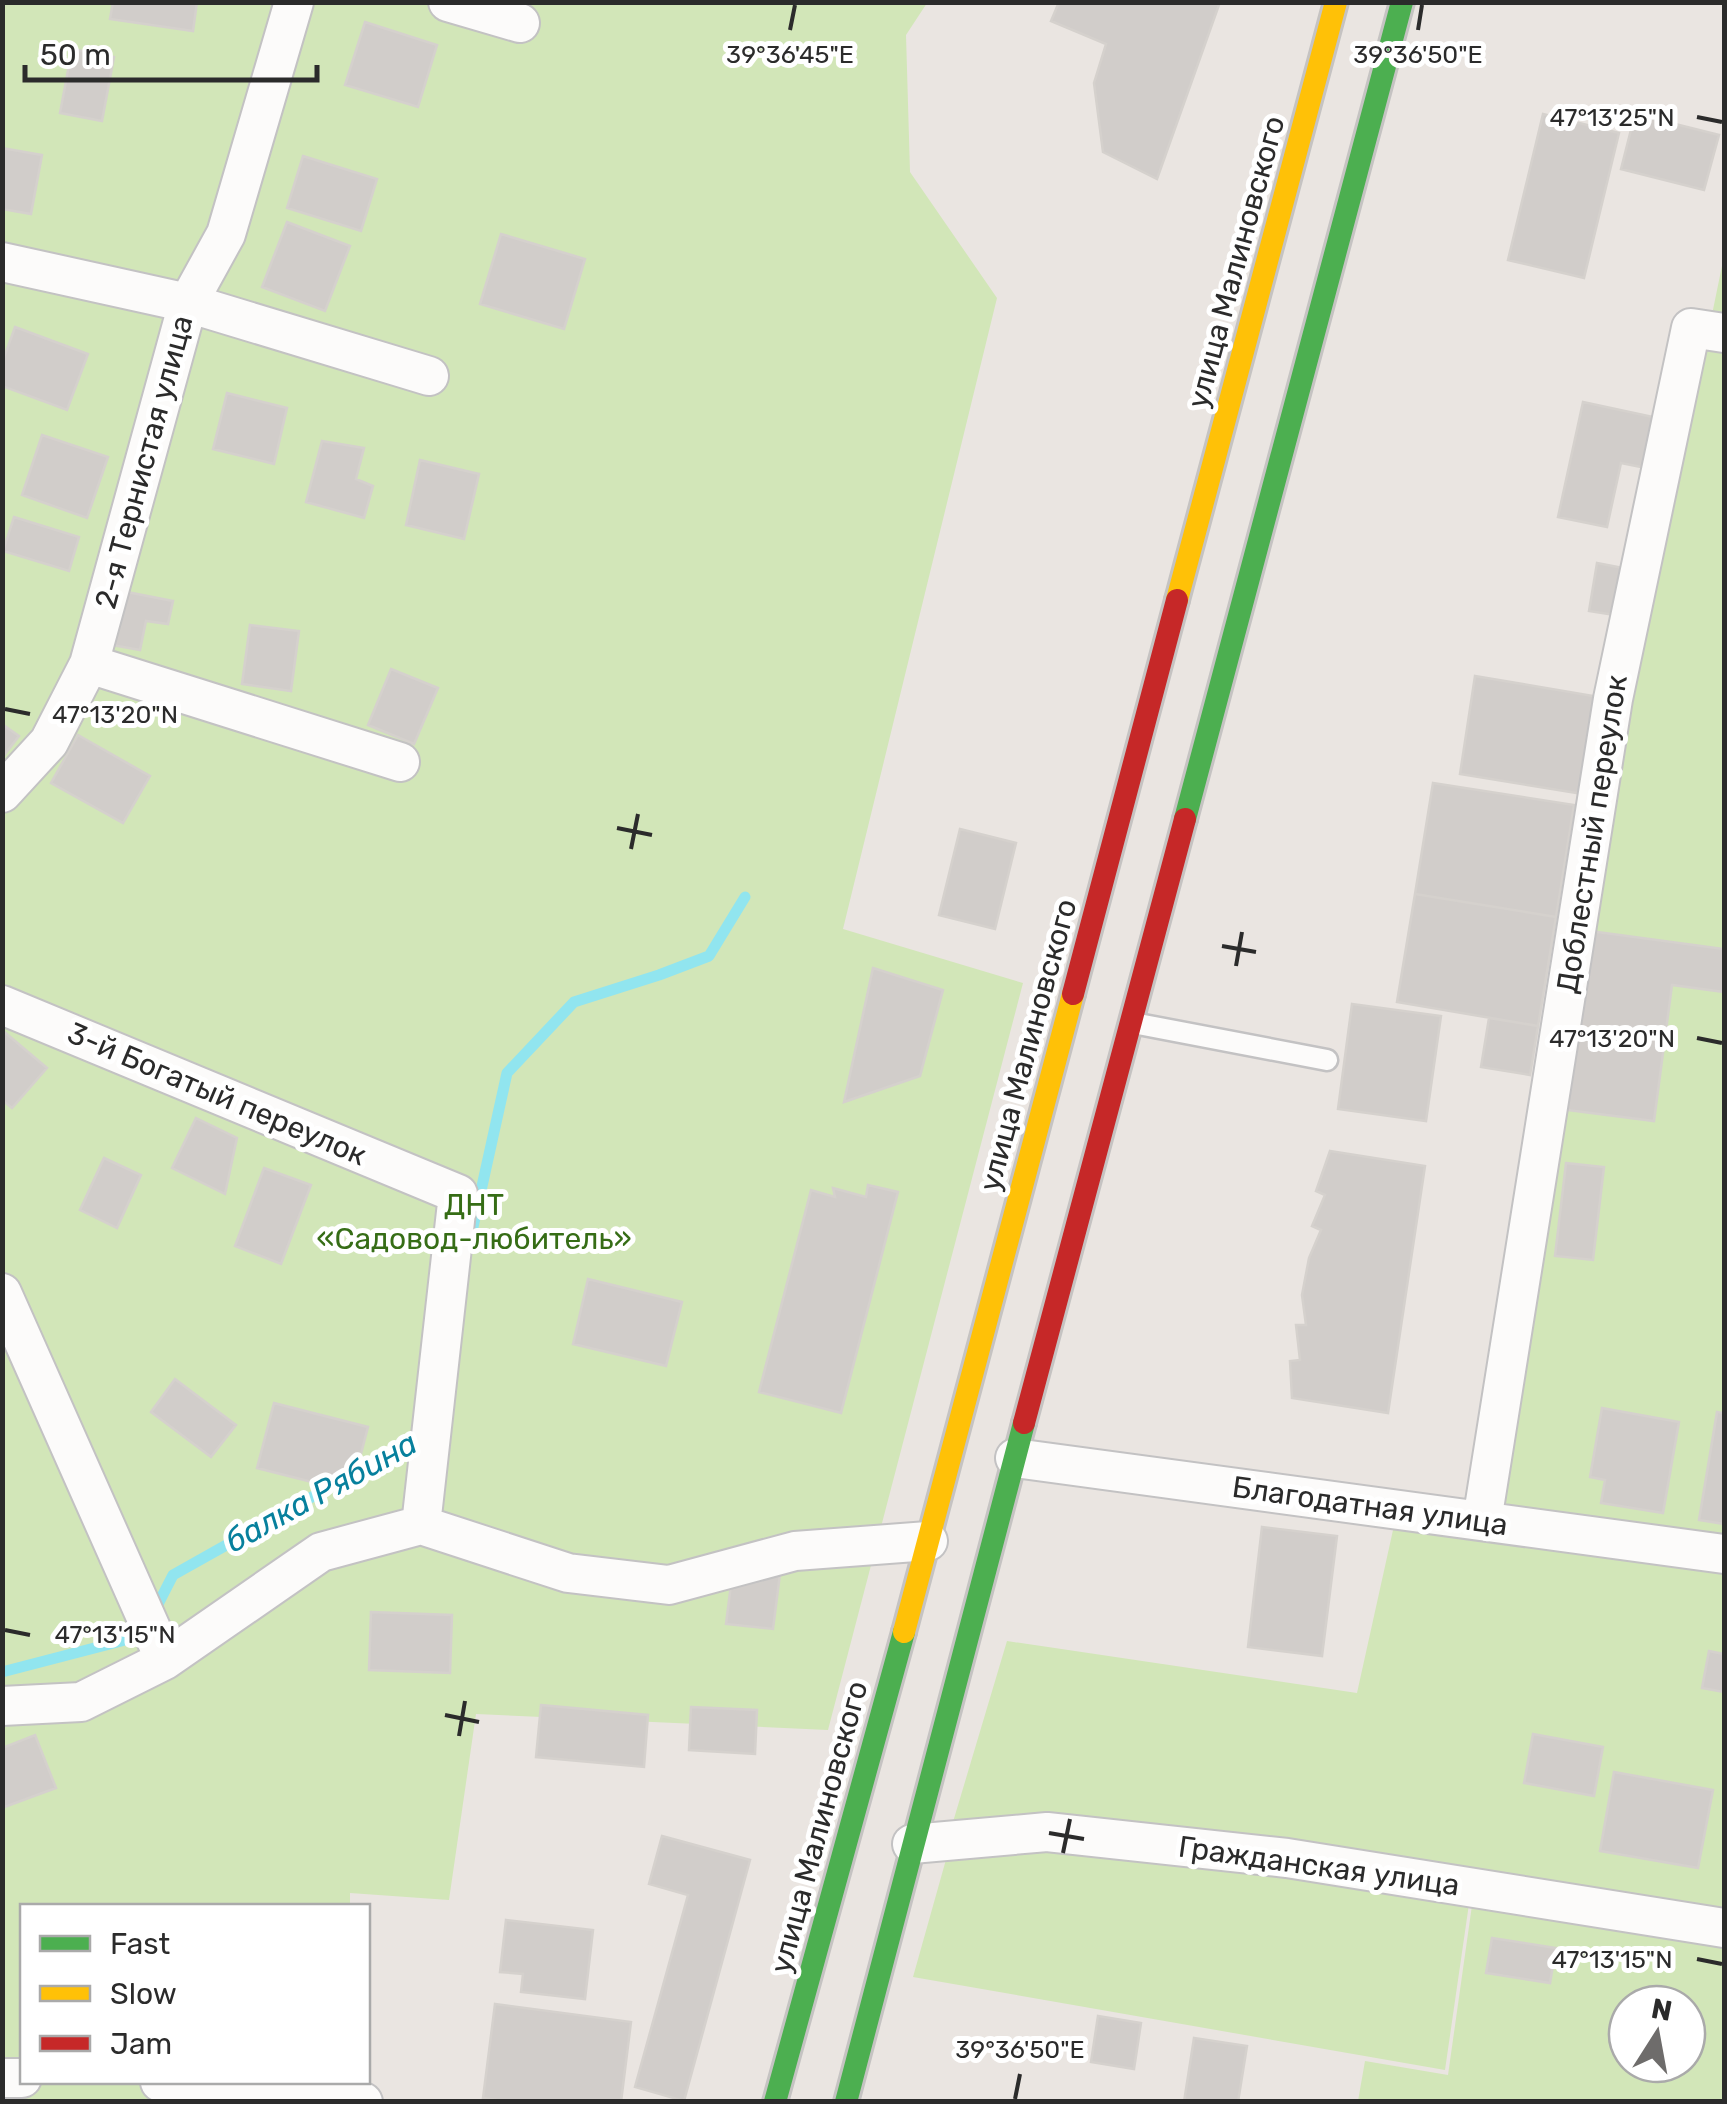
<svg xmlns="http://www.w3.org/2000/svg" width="1727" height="2104" font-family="Rubik,sans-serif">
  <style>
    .green { fill: #d2e6b8; fill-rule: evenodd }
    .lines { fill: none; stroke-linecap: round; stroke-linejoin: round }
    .stream { stroke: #91e5ef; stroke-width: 11 }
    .building { fill: #d1cdca; stroke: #d5d1cd; stroke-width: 2.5 }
    .lane-casing { stroke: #c3c2c3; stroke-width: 25 }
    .street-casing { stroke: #c3c2c3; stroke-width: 42 }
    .fast-casing { stroke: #c5c3c2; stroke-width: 28 }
    .slow-casing { stroke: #c5c3c2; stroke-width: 28 }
    .jam-casing { stroke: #c5c3c2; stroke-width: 28 }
    .lane { stroke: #fcfbfa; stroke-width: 20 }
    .street { stroke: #fcfbfa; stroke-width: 38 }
    .fast { stroke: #4caf50; stroke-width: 22 }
    .slow { stroke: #ffc107; stroke-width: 22 }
    .jam { stroke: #c62828; stroke-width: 22 }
    .ticks { fill: none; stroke: #2b2b2b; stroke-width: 4 }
    .labels { text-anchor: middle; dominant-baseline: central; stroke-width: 10; stroke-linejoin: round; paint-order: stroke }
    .street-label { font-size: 30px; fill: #2b2b2b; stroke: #fff }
    .park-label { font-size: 30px; fill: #366d16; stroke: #fff }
    .water-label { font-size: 32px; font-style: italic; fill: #07809d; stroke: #fff }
    .ticks-label { font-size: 25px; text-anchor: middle; fill: #2b2b2b; stroke: #fff; stroke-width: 10; stroke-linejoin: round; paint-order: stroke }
  </style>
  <rect width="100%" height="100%" fill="#eae5e1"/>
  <path class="green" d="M3 3H927L906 35 910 172 997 298 843 929 1023 983 828 1730 476 1714 449 1900 350 1893V1906H22V2082H359L356 2101 3 2102Z
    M1724 256V2101H1358L1365 2061 1448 2075 1476 1877 950 1832 1007 1641 1357 1693 1395 1521 1495 1536 1597 876ZM1627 2004H1687V2064H1627Z
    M1056 1843 1470 1897 1445 2070 913 1977 947 1856Z"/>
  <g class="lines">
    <path class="stream" d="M471 1236 507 1073 574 1002 659 975 709 956 745 897
      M154 1612 173 1575 422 1435
      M2 1672 129 1639 142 1625"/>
  </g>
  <path class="building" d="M113 2H197L193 31 110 19Z
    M1059 2H1220L1157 179 1103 152 1094 83 1106 44 1051 21Z
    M365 22 437 45 418 107 345 85Z
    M72 49 114 57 102 121 60 113Z
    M1543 114 1619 133 1584 278 1508 260Z
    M1635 114 1719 135 1704 190 1621 169Z
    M2 148 42 155 31 214 2 209Z
    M303 156 377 179 361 231 287 208Z
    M287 222 350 246 325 311 262 287Z
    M501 234 585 259 564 329 480 304Z
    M15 327 88 354 67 410 2 386V363Z
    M227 393 287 408 274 464 213 449Z
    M1583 402 1662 419 1651 469 1621 463 1607 527 1558 517Z
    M42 435 108 457 87 518 22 495Z
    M322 441 364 448 356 479 373 486 364 518 306 502Z
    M420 460 479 474 464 539 406 525Z
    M14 517 79 537 69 571 3 551Z
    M1597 563 1623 568 1615 615 1589 611Z
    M122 591 173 601 168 624 146 621 140 650 112 645Z
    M250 625 299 631 291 691 242 684Z
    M391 669 438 688 414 744 368 725Z
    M1475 676 1599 697 1583 794 1460 774Z
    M2 724 19 736 2 758Z
    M78 735 150 776 123 823 51 783Z
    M1433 783 1574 805 1556 917 1415 894Z
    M960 829 1016 843 995 929 939 915Z
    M1415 894 1556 917 1538 1026 1397 1002Z
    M1590 931 1724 949V992L1672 985 1654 1121 1567 1110Z
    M873 968 943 990 920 1076 844 1102Z
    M1352 1004 1441 1016 1426 1121 1338 1109Z
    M1489 1018 1538 1026 1530 1075 1481 1067Z
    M2 1030 47 1068 12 1108 2 1100Z
    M196 1118 237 1138 225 1194 172 1168Z
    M1330 1151 1425 1166 1388 1413 1292 1398 1290 1361 1300 1360 1296 1325H1306L1302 1295 1309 1258 1321 1230 1312 1226 1325 1195 1316 1191Z
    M104 1158 141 1175 117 1228 80 1210Z
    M1566 1163 1604 1167 1593 1260 1555 1256Z
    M264 1168 311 1185 281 1264 235 1246Z
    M868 1185 898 1192 841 1413 759 1392 811 1190 835 1197 833 1188 866 1197Z
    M588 1279 682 1302 666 1366 573 1344Z
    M175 1379 236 1425 211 1457 151 1412Z
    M274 1403 368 1427 351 1492 257 1468Z
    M1602 1408 1679 1422 1663 1513 1601 1503 1605 1480 1590 1477Z
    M1717 1412 1724 1413V1524L1699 1520Z
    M1262 1527 1337 1536 1322 1656 1248 1647Z
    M733 1569 780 1574 773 1629 726 1624Z
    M371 1612 452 1615 450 1673 369 1670Z
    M1709 1651 1724 1654V1692L1702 1688Z
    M541 1705 648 1715 644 1767 536 1757Z
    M691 1707 757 1710 755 1754 689 1750Z
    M1533 1734 1603 1747 1594 1796 1524 1783Z
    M35 1735 56 1788 2 1808V1748Z
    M1614 1772 1713 1790 1698 1868 1600 1851Z
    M662 1836 750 1860 684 2101 635 2087 688 1895 649 1884Z
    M506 1920 593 1930 585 1999 521 1992 523 1974 500 1972Z
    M1492 1938 1556 1948 1550 1983 1486 1973Z
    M495 2004 631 2022 621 2102H510L483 2098Z
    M1098 2016 1141 2023 1134 2069 1091 2062Z
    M1194 2038 1247 2046 1238 2102H1184Z"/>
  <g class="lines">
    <g class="lane-casing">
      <path id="lane" d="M1133 1023 1327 1060"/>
    </g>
    <g class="street-casing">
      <path id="street" d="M448 2 520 23
        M2 262 188 303 429 376
        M89 664 400 762
        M2 793 49 742 89 664 188 303 226 234 294 2
        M2 1005 458 1194 421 1525
        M2 1293 165 1660
        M1015 1458 1724 1554
        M1482 1521 1613 699 1691 328 1724 333
        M2 1706 81 1702 165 1660 321 1552 421 1525 568 1573 669 1585 795 1551 928 1541
        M912 1844 1047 1832 1287 1858 1724 1928
        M2 2078H22
        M160 2082 363 2102"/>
    </g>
    <g class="fast-casing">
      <path id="fast" d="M1185 819 1402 2
        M775 2102 904 1632
        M846 2102 1024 1423"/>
    </g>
    <g class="slow-casing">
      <path id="slow" d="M1177 600 1336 2
        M904 1632 1073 994"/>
    </g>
    <g class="jam-casing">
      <path id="jam" d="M1073 994 1177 600
        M1024 1423 1185 819"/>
    </g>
    <use href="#lane" class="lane"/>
    <use href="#street" class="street"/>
    <use href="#fast" class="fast"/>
    <use href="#slow" class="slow"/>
    <use href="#jam" class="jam"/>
  </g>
  <path class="ticks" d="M790 30 795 5M1418 30 1422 5M1697 117 1722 122M5 709 30 714M617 828 652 835M631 849 638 814M1222 946 1256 952M1236 966 1242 932M1697 1038 1722 1043M5 1630 30 1635M445 1715 479 1722M459 1736 465 1701M1049 1833 1084 1839M1063 1853 1070 1819M1697 1959 1722 1964M1015 2099 1020 2074"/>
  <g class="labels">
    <g class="street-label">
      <text transform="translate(1236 262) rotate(-75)">улица Малиновского</text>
      <text transform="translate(144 462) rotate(-75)">2-я Тернистая улица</text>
      <text transform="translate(1592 834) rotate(-81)">Доблестный переулок</text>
      <text transform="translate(1028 1045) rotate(-75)">улица Малиновского</text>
      <text transform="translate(217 1094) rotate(23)">3-й Богатый переулок</text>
      <text transform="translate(1370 1506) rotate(8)">Благодатная улица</text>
      <text transform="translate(819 1827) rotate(-75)">улица Малиновского</text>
      <text transform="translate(1319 1866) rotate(8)">Гражданская улица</text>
    </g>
    <g class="park-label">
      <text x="474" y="1205">ДНТ<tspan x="474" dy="34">«Садовод-любитель»</tspan></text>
    </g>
    <g class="water-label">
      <text transform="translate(321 1492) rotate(-29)">балка Рябина</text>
    </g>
  </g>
  <g class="ticks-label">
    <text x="790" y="63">39°36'45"E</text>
    <text x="1418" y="63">39°36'50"E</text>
    <text x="1612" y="126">47°13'25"N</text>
    <text x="115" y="723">47°13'20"N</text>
    <text x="1612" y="1047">47°13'20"N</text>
    <text x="115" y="1643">47°13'15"N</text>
    <text x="1612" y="1968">47°13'15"N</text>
    <text x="1020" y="2058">39°36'50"E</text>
  </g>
  <rect width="1727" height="2104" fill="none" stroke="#2b2b2b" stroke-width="10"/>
  <rect x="20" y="1904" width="350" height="180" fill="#ffffff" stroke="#aaaaaa" stroke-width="2.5"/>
  <rect x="40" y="1936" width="50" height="15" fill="#4caf50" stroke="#aaaaaa" stroke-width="2.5"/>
  <text x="110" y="1954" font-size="30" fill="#2b2b2b">Fast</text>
  <rect x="40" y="1986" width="50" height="15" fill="#ffc107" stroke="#aaaaaa" stroke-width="2.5"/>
  <text x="110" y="2004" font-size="30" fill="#2b2b2b">Slow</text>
  <rect x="40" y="2036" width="50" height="15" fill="#c62828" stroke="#aaaaaa" stroke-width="2.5"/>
  <text x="110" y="2054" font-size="30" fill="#2b2b2b">Jam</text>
  <g transform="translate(1657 2034) rotate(11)"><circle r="48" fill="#ffffff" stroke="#aaaaaa" stroke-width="2.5"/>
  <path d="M0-8L18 38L0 25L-18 38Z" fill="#6e6c6b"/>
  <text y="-15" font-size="28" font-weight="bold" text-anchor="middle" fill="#2b2b2b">N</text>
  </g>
  <path d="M25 65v15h292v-15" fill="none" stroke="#2b2b2b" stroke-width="5"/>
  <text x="40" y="65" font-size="30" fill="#2b2b2b" stroke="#ffffff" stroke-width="8" paint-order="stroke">50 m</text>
</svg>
